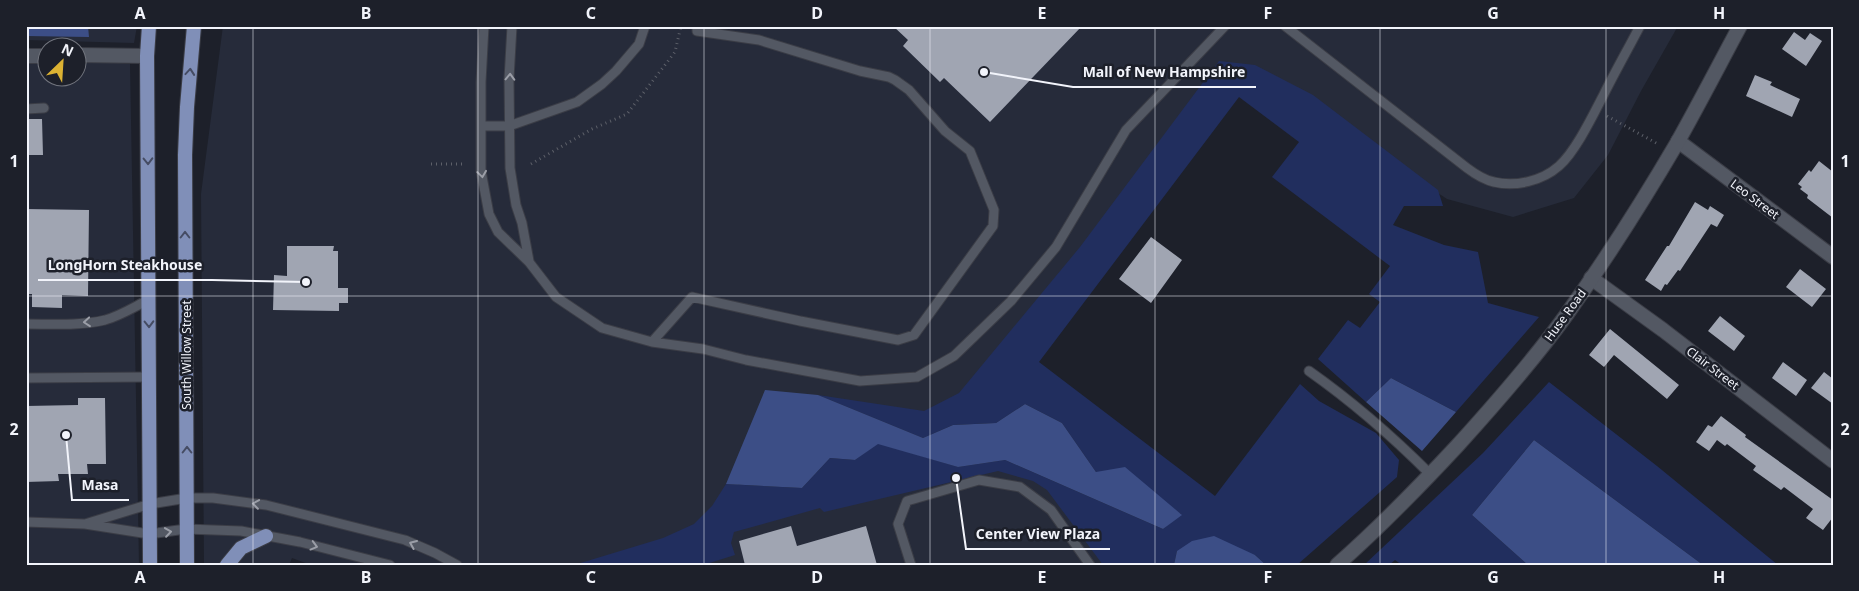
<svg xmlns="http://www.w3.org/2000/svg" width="1859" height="591" font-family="'Noto Sans',sans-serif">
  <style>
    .built { fill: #262b3a }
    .green { fill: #212e5e }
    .forest { fill: #3c4e86 }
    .building { fill: #a0a5b2 }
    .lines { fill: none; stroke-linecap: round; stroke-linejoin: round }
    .service-casing { stroke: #3b3d46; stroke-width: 11 }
    .minor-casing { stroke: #3b3d46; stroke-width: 16 }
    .tertiary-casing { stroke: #3b3d46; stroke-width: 16 }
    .primary-casing { stroke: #3b3d46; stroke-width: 16 }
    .path { stroke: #5d6069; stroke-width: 3; stroke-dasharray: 1 4; stroke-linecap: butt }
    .service { stroke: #535863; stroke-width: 9 }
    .minor { stroke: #535863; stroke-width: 14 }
    .tertiary { stroke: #535863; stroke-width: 14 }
    .primary { stroke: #808fb8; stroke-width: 14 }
    .oneway { stroke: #454c63 }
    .oneway2 { stroke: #9b9ea7 }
    .grid { fill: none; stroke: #f2f4fb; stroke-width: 1; stroke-opacity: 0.55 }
    .labels { text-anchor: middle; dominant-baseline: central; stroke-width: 5; stroke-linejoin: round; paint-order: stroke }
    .street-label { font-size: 12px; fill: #f2f4fb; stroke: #1d202a }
    .leader { fill: none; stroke: #f2f4fb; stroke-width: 2 }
    .callout-dot { fill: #f2f4fb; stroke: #1d202a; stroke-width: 2 }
    .callout-label { font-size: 14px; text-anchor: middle; font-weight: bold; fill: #f2f4fb; stroke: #1d202a; stroke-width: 5; stroke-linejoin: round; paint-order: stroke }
    .neatline { fill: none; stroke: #f2f4fb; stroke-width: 2 }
    .grid-label { font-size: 16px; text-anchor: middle; font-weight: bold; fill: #f2f4fb }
  </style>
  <rect width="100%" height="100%" fill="#1d202a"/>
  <path class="built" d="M26 26H137L134 43 26 40Z
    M223 26H1678L1641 91 1608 155 1574 198 1513 217 1447 199 1287 93 1232 73 919 449 784 392 724 513 978 448 1218 565H311L292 558 289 565H204L201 194Z
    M26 55 47 57 48 78H78V59L130 64 139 565H26Z"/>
  <path class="green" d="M1219 61 1255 65 1313 95 1438 190 1443 206H1404L1393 225 1444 245 1478 252 1488 303 1539 317 1456 412 1391 378 1366 402 1318 359 1348 320 1360 328 1380 302 1369 294 1390 266 1272 177 1299 142 1239 97 1039 362 1215 496 1300 384 1319 401 1376 433 1399 460 1397 477 1297 565H1266L1255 555 1177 551 1174 565H1103L1047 490 1033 481 998 471 824 512 820 508 734 532 731 543 735 555 703 565H574L663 538 694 524 712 506 726 484 802 488 830 458 855 460 878 443 958 467 1005 460 1163 529 1181 514 1096 472 1062 423 1025 404 996 423 953 425 923 438 818 395 924 411 959 393 1080 247Z
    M1549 382 1657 466 1778 565H1703L1534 440 1472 515 1528 565H1402L1395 560 1389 565H1364L1483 453Z"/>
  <path class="forest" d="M26 26H88L89 37 26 36Z
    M1391 378 1456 412 1422 451 1366 402Z
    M765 390 818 395 923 438 953 425 996 423 1025 404 1062 423 1096 472 1125 467 1182 515 1163 529 1005 460 958 467 878 444 855 460 830 458 802 488 726 484Z
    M1534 440 1703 565H1528L1472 515Z
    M1214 536 1255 555 1266 565H1174L1177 551 1192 541Z"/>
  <path class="building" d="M893 26H1082L990 122 944 78 940 82 903 46 908 40Z
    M1794 32 1805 40 1810 33 1822 41 1806 66 1782 49Z
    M1755 75 1772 82 1770 85 1800 99 1792 117 1746 96Z
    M26 119H42L43 155H26Z
    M1819 161 1833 172V218L1807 198 1808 195 1800 189 1802 187 1798 184 1809 170 1811 172Z
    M1695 202 1708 210 1710 206 1724 215 1717 227 1711 224 1680 271 1678 270 1667 285 1665 284 1661 291 1645 280 1667 246H1669Z
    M26 209 89 210 88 296 62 295V308L32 307V294H26Z
    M1151 237 1182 260 1151 303 1119 279Z
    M287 246H334L333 251H338V288H348V303H339V311L273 310 274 275 287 276Z
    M1800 269 1826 289 1812 307 1786 287Z
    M1720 316 1745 336 1734 351 1708 331Z
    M1610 329 1679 385 1667 399 1614 355 1604 367 1589 355Z
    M1783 362 1807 380 1796 396 1772 378Z
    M1824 372 1833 379V404L1811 388Z
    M78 398H105L106 464H87L88 474H58L59 481 26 482V406L78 405Z
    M1721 416 1746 435 1745 437 1833 500V517L1823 530 1806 518 1813 509 1784 487 1781 490 1753 470 1756 466 1727 444 1725 446 1717 440 1709 451 1696 442 1708 425 1712 427Z
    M791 526 797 546 866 526 877 565H745L739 541Z"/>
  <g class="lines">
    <g class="service-casing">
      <path id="service" d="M484 26 481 82V171L489 214 498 232 529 262 556 297 602 328 652 342 703 349 746 360 860 381 917 377 954 356 1011 301 1056 247 1126 130 1225 26
        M512 26 509 79 510 168 516 205 522 223 529 261
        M1285 26 1467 168C1475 174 1484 180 1494 182 1516 187 1542 181 1559 166 1576 151 1593 115 1604 94 1615 72 1628 49 1640 26
        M26 109 44 108
        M481 126H509L577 102 602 84 616 71 639 44 645 26
        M26 324C52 324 80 326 105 320 120 316 134 307 148 300
        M652 342 692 297 800 321 898 340 914 335 993 226 994 210 970 151 945 131 909 90 895 80 889 77 860 71 759 40 697 31V26
        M1309 371C1353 402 1393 437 1430 474
        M26 378 150 377
        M26 522 85 524 149 534 186 529 241 531 300 542 390 565
        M85 524 150 504 187 498H213L266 505 405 540 435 553 457 565
        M911 565 898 524 907 501 979 480 1020 487 1051 510 1090 565"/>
    </g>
    <g class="minor-casing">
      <path id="minor" d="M78 55 147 56
        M26 56H48
        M1678 141 1833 257
        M1591 278 1663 330 1833 461"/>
    </g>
    <g class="tertiary-casing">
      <path id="tertiary" d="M1337 565C1380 527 1419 487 1458 445 1496 403 1534 360 1567 314 1606 259 1643 201 1677 143 1699 104 1719 65 1740 26"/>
    </g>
    <g class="primary-casing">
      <path id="primary" d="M149 26 147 56 150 565
        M187 565 185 155 187 107 194 26
        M227 565 241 548 266 536"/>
    </g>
    <path class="path" d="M1607 116 1658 144
      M431 164H465
      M531 164 592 129 627 114 675 52 681 26"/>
    <use href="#service" class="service"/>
    <use href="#minor" class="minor"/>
    <use href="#tertiary" class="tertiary"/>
    <use href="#primary" class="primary"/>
  </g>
  <defs><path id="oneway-chevron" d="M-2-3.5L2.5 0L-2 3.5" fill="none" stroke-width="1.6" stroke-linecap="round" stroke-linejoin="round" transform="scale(1.25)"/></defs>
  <g class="oneway">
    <use href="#oneway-chevron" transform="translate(190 72) rotate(-85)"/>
    <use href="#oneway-chevron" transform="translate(148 161) rotate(89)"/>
    <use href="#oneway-chevron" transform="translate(185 235) rotate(-90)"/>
    <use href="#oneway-chevron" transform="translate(149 324) rotate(89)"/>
    <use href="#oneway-chevron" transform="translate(187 450) rotate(-90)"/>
  </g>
  <g class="oneway2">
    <use href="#oneway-chevron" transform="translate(510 77) rotate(-88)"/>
    <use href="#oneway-chevron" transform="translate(482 174) rotate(82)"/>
    <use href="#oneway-chevron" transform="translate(87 322) rotate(175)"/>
    <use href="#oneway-chevron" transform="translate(256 504) rotate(-172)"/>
    <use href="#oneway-chevron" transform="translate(168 532) rotate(-8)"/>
    <use href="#oneway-chevron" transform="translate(413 544) rotate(-157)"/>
    <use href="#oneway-chevron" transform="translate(314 546) rotate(15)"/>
  </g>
  <path class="grid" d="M253 26V565M478 26V565M704 26V565M930 26V565M1155 26V565M1380 26V565M1606 26V565M26 296H1833"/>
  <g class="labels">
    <g class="street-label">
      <text transform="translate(1755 199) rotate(37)">Leo Street</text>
      <text transform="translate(1565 315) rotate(-54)">Huse Road</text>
      <text transform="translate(186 355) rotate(-90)">South Willow Street</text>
      <text transform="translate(1713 368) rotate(37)">Clair Street</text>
    </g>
  </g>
  <path class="leader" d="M984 72L1073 87H1256M306 282L212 280H38M66 435L72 500H129M956 478L966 549H1110"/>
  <g class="callout-dot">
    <circle cx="984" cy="72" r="5"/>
    <circle cx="306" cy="282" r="5"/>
    <circle cx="66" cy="435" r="5"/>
    <circle cx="956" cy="478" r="5"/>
  </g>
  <g class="callout-label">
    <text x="1164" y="77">Mall of New Hampshire</text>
    <text x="125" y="270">LongHorn Steakhouse</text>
    <text x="100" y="490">Masa</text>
    <text x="1038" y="539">Center View Plaza</text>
  </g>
  <rect width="1859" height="591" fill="none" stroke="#1d202a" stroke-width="55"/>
  <g transform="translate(62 62) rotate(25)"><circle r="24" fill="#1d202a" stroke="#72757e"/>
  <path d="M0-4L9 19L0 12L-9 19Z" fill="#dcb233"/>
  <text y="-8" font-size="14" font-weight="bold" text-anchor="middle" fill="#f2f4fb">N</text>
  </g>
  <rect x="28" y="28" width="1804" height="536" class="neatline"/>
  <g class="grid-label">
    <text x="140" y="19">A</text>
    <text x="366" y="19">B</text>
    <text x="591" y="19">C</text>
    <text x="817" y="19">D</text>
    <text x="1042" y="19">E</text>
    <text x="1268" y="19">F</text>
    <text x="1493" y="19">G</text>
    <text x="1719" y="19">H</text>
    <text x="14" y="167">1</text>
    <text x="1845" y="167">1</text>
    <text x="14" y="435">2</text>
    <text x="1845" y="435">2</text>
    <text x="140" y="583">A</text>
    <text x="366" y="583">B</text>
    <text x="591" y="583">C</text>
    <text x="817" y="583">D</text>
    <text x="1042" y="583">E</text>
    <text x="1268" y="583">F</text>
    <text x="1493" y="583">G</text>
    <text x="1719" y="583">H</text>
  </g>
</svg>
